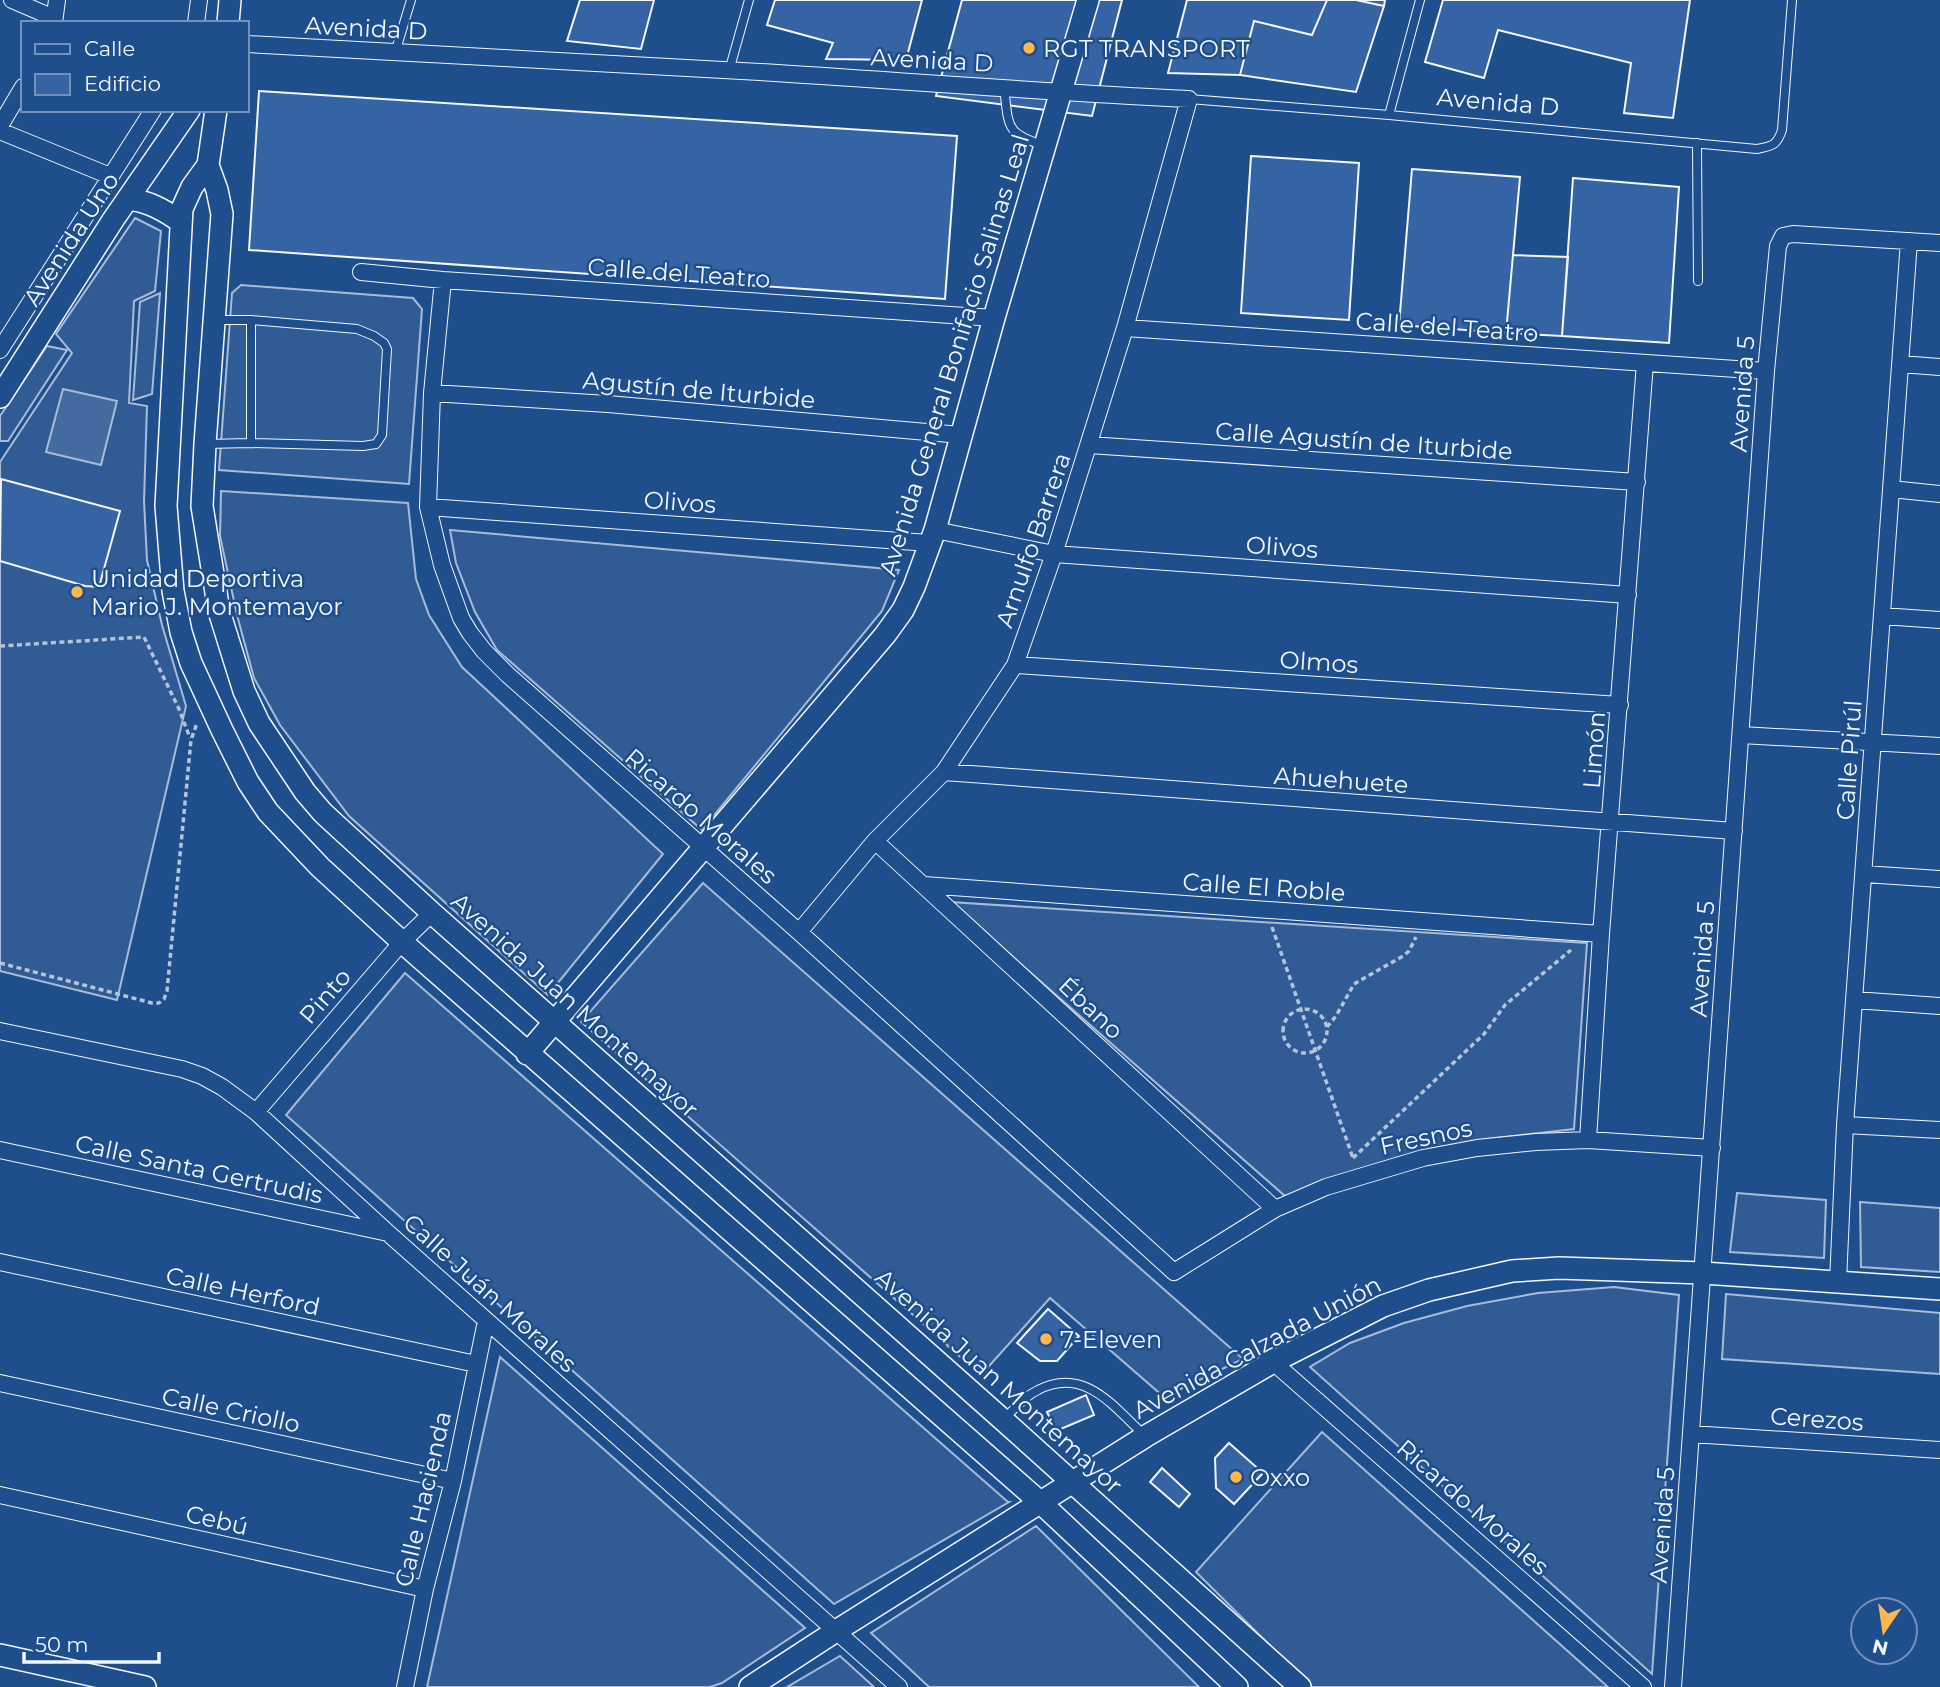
<svg xmlns="http://www.w3.org/2000/svg" width="1940" height="1687" font-family="Montserrat,sans-serif">
  <style>
    .built { fill: #305b95; stroke: #a8bbd7; stroke-width: 2 }
    .water { fill: #446ba0; stroke: #a8bbd7; stroke-width: 2 }
    .building { fill: #3563a3; stroke: #f2f6ff; stroke-width: 2 }
    .lines { fill: none; stroke-linecap: round; stroke-linejoin: round }
    .service-casing { stroke: #f2f6ff; stroke-width: 10 }
    .minor-casing { stroke: #f2f6ff; stroke-width: 18 }
    .tertiary-casing { stroke: #f2f6ff; stroke-width: 24 }
    .path { stroke: #b3c4dc; stroke-width: 3.5; stroke-dasharray: 5 3.5; stroke-linecap: butt }
    .service { stroke: #1f4e8c; stroke-width: 8 }
    .minor { stroke: #1f4e8c; stroke-width: 16 }
    .tertiary { stroke: #1f4e8c; stroke-width: 21 }
    .poi-dot { fill: #ffb74d; stroke: #1f4e8c; stroke-width: 2.5 }
    .labels { text-anchor: middle; dominant-baseline: central; stroke-width: 5; stroke-linejoin: round; paint-order: stroke }
    .street-label { font-size: 24px; fill: #f2f6ff; stroke: #1f4e8c }
    .poi-label { font-size: 24px; fill: #f2f6ff; stroke: #1f4e8c; text-anchor: start }
  </style>
  <rect width="100%" height="100%" fill="#1f4e8c"/>
  <path class="built" d="M135 218 161 231 155 291 134 301 129 403 147 406 144 501 147 560 162 625 186 706 117 1000 0 971V462L72 353 56 334Z
    M241 285 413 298 422 309 409 484 219 470 232 293Z
    M160 293 152 394 133 400 140 302Z
    M47 346 67 350 8 441H0V416Z
    M221 491 408 503 416 579 429 615 462 667 663 854 548 995 349 816 280 725 254 678 237 615 220 536Z
    M450 530 899 570 882 611 702 830 497 650 475 612 456 563Z
    M703 883 1243 1359 1164 1397 1050 1298 981 1375 581 1022Z
    M950 902 1587 943 1574 1129 1486 1139 1400 1157 1285 1196Z
    M405 973 1008 1502H1009L834 1604 286 1115Z
    M1737 1193 1826 1200 1824 1258 1730 1252Z
    M1860 1202 1940 1208V1272L1861 1267Z
    M1614 1287 1679 1295 1652 1674 1310 1367 1350 1343 1404 1323 1467 1306 1538 1293Z
    M1726 1294 1940 1313V1374L1722 1359Z
    M500 1357 805 1628 722 1683 710 1687H427Z
    M1322 1432 1608 1687H1312L1196 1572Z
    M1036 1526 1199 1687H929L871 1633Z
    M840 1656 874 1687H787Z"/>
  <path class="water" d="M63 389 117 401 101 465 46 452Z"/>
  <path class="building" d="M580 0H654L641 49 567 41Z
    M775 0H922L906 60 826 59 833 43 767 25Z
    M962 0H1122L1092 116 936 96Z
    M1187 0H1327L1312 35 1254 21 1240 75 1168 73Z
    M1327 0H1356L1384 6 1356 92 1240 75 1254 21 1312 35Z
    M1356 0H1385L1384 6Z
    M1443 0H1690L1673 118 1624 113 1631 63 1498 30 1484 78 1425 62Z
    M259 91 957 136 945 299 249 250Z
    M1251 156 1359 163 1349 320 1241 313Z
    M1412 169 1520 177 1506 333 1399 325Z
    M1573 178 1679 187 1669 343 1562 336Z
    M1513 255 1568 257 1562 336 1506 333Z
    M1 479 120 511 99 587 85 586 0 561Z
    M1048 1309 1079 1336 1057 1361H1040L1017 1343Z
    M1086 1395 1094 1415 1056 1431 1047 1412Z
    M1229 1443 1263 1473 1234 1504 1216 1488 1215 1458Z
    M1162 1468 1190 1494 1179 1507 1150 1482Z"/>
  <g class="lines">
    <g class="service-casing">
      <path id="service" d="M395 53 411 0
        M729 71 749 0
        M1004 87C1009 126 1004 133 1045 146
        M1189 99 1389 115 1757 149C1773 146 1777 145 1782 130L1792 0
        M1389 115 1420 0
        M1697 143 1698 281
        M215 320H251
        M205 444 251 443 363 446 376 444 382 435 387 349 384 343 374 336 357 329 251 320V443
        M1005 1418C1015 1408 1025 1396 1038 1390 1084 1366 1113 1406 1143 1434"/>
    </g>
    <g class="minor-casing">
      <path id="minor" d="M12 0 54 18
        M54 23 57 0
        M196 23 199 0
        M247 44C418 54 589 62 760 72 903 81 1046 92 1189 99L1125 328 1054 554 1015 665 944 772 875 841 799 932
        M0 126 23 87
        M0 131 110 176
        M361 272 443 280 994 318
        M443 280 432 393 428 507 442 565 461 618 470 633 484 651 508 675 799 932 1174 1272 1275 1209 1326 1187 1423 1158 1477 1148 1536 1142 1588 1140 1712 1148
        M1125 328 1766 371
        M0 350 153 110
        M1900 364 1940 367
        M432 393 608 404 961 435
        M1089 445 1637 482
        M1891 489 1940 494
        M428 507 929 543
        M935 530 1054 554 1628 595
        M1882 616 1940 620
        M1015 665 1620 705
        M1741 735 1940 746
        M944 772 1734 831
        M875 841 1275 1209
        M1864 874 1940 879
        M924 885 1601 934
        M1854 1000 1940 1006
        M0 1031 182 1069 202 1076 222 1087 256 1112 388 1233 899 1687
        M256 1112 402 942 432 913
        M1845 1125 1940 1130
        M1588 1140 1601 934 1645 363
        M0 1150 388 1233
        M0 1262 476 1364
        M1838 1282 1845 1125 1909 241
        M1273 1362 1643 1687
        M0 1383 453 1481
        M1691 1434 1940 1450
        M0 1495 425 1589
        M405 1687 425 1589 453 1481 486 1321
        M1673 1687 1766 371 1778 246 1783 236 1793 234 1940 243"/>
    </g>
    <g class="tertiary-casing">
      <path id="tertiary" d="M228 23 230 0
        M216 110 208 165 192 187 182 209 166 506 173 591 181 632 191 663 222 730 248 782 268 812 320 867 402 942 1041 1503 1237 1687
        M208 165 217 190 222 214 205 444 202 506 219 611 244 691 259 723 305 792 323 813 432 913 1003 1420 1300 1687
        M128 199C148 201 164 210 181 222
        M0 397 113 220 189 110
        M527 1054 885 635 903 610 914 587 935 530 994 318 1088 0
        M0 1655 145 1687
        M750 1687 836 1631 1146 1436 1273 1362 1383 1306 1429 1290 1512 1271 1559 1268 1703 1273 1940 1289"/>
    </g>
    <path class="path" d="M0 646 144 637 179 709 190 738
      M1272 927 1353 1158
      M0 963 152 1003H159L164 999 167 991 191 740 197 723
      M1283 1031a22 22 0 1 1 44 0a22 22 0 1 1-44 0Z
      M1327 1027 1336 1016 1354 984 1403 956 1409 951 1416 937
      M1353 1158 1484 1034 1505 1005 1571 950"/>
    <use href="#service" class="service"/>
    <use href="#minor" class="minor"/>
    <use href="#tertiary" class="tertiary"/>
  </g>
  <g class="poi-dot">
    <circle cx="1029" cy="48" r="7"/>
    <circle cx="77" cy="592" r="7"/>
    <circle cx="1046" cy="1339" r="7"/>
    <circle cx="1236" cy="1477" r="7"/>
  </g>
  <g class="labels">
    <g class="street-label">
      <text transform="translate(366 28) rotate(3)">Avenida D</text>
      <text transform="translate(932 60) rotate(3)">Avenida D</text>
      <text transform="translate(1498 102) rotate(5)">Avenida D</text>
      <text transform="translate(71 239) rotate(-57)">Avenida Uno</text>
      <text transform="translate(679 273) rotate(4)">Calle del Teatro</text>
      <text transform="translate(1447 327) rotate(4)">Calle del Teatro</text>
      <text transform="translate(954 355) rotate(-73)">Avenida General Bonifacio Salinas Leal</text>
      <text transform="translate(699 390) rotate(5)">Agustín de Iturbide</text>
      <text transform="translate(1742 394) rotate(-86)">Avenida 5</text>
      <text transform="translate(1364 441) rotate(4)">Calle Agustín de Iturbide</text>
      <text transform="translate(680 502) rotate(4)">Olivos</text>
      <text transform="translate(1033 540) rotate(-71)">Arnulfo Barrera</text>
      <text transform="translate(1282 547) rotate(4)">Olivos</text>
      <text transform="translate(1319 662) rotate(4)">Olmos</text>
      <text transform="translate(1594 750) rotate(-86)">Limón</text>
      <text transform="translate(1849 760) rotate(-86)">Calle Pirúl</text>
      <text transform="translate(1341 780) rotate(4)">Ahuehuete</text>
      <text transform="translate(701 816) rotate(41)">Ricardo Morales</text>
      <text transform="translate(1264 887) rotate(4)">Calle El Roble</text>
      <text transform="translate(1702 959) rotate(-86)">Avenida 5</text>
      <text transform="translate(325 996) rotate(-49)">Pinto</text>
      <text transform="translate(575 1005) rotate(42)">Avenida Juan Montemayor</text>
      <text transform="translate(1091 1008) rotate(43)">Ébano</text>
      <text transform="translate(1426 1137) rotate(-12)">Fresnos</text>
      <text transform="translate(199 1169) rotate(12)">Calle Santa Gertrudis</text>
      <text transform="translate(243 1291) rotate(12)">Calle Herford</text>
      <text transform="translate(490 1293) rotate(42)">Calle Juán Morales</text>
      <text transform="translate(1257 1347) rotate(-28)">Avenida Calzada Unión</text>
      <text transform="translate(999 1381) rotate(42)">Avenida Juan Montemayor</text>
      <text transform="translate(231 1410) rotate(12)">Calle Criollo</text>
      <text transform="translate(1817 1419) rotate(4)">Cerezos</text>
      <text transform="translate(423 1499) rotate(-77)">Calle Hacienda</text>
      <text transform="translate(1473 1507) rotate(41)">Ricardo Morales</text>
      <text transform="translate(217 1520) rotate(13)">Cebú</text>
      <text transform="translate(1662 1525) rotate(-86)">Avenida 5</text>
    </g>
    <g class="poi-label">
      <text x="1043" y="48">RGT TRANSPORT</text>
      <text x="91" y="578">Unidad Deportiva<tspan x="91" dy="28">Mario J. Montemayor</tspan></text>
      <text x="1060" y="1339">7-Eleven</text>
      <text x="1250" y="1477">Oxxo</text>
    </g>
  </g>
  <rect x="21" y="21" width="228" height="91" fill="#1f4e8c" stroke="#7391ba" stroke-width="2"/>
  <rect x="35" y="44" width="35" height="10" fill="#1f4e8c" stroke="#7391ba" stroke-width="2"/>
  <text x="84" y="56" font-size="21" fill="#f2f6ff">Calle</text>
  <rect x="35" y="74" width="35" height="21" fill="#3563a3" stroke="#7391ba" stroke-width="2"/>
  <text x="84" y="91" font-size="21" fill="#f2f6ff">Edificio</text>
  <g transform="translate(1884 1631) rotate(193)"><circle r="33" fill="#1f4e8c" stroke="#7391ba" stroke-width="2"/>
  <path d="M0-5L12 26L0 18L-12 26Z" fill="#ffb74d"/>
  <text y="-10" font-size="19" font-weight="bold" text-anchor="middle" fill="#f2f6ff">N</text>
  </g>
  <path d="M24 1652v10h135v-10" fill="none" stroke="#f2f6ff" stroke-width="3.5"/>
  <text x="35" y="1652" font-size="21" fill="#f2f6ff" stroke="#1f4e8c" stroke-width="5" paint-order="stroke">50 m</text>
</svg>
